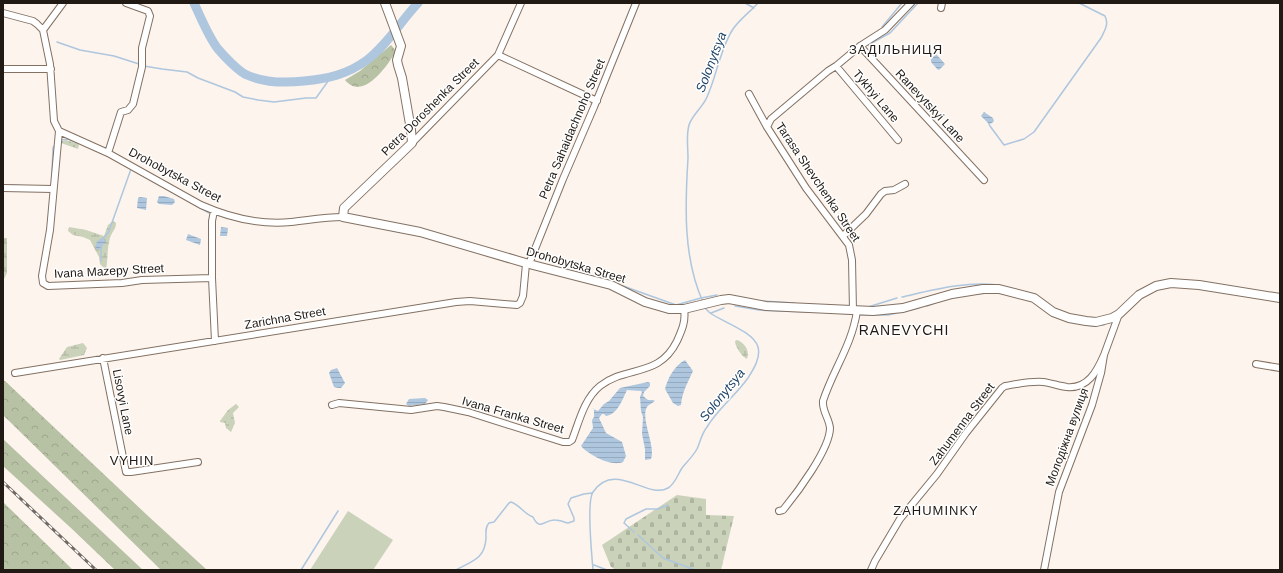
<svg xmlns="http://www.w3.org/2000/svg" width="1283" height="573" font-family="Arial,sans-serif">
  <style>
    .grass { fill: url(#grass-dots) }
    .forest { fill: url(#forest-crowns) }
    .wetland { fill: url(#wetland-marsh) }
    .cemetery { fill: url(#cemetery-stones) }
    .green { fill: #cad2ba }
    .water { fill: url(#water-rules) }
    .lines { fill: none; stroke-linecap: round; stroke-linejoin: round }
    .stream { stroke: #aec6de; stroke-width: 1.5 }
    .river { stroke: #aec6de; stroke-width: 9 }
    .minor-casing { stroke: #837163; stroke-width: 8 }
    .tertiary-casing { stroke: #837163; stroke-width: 10 }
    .minor { stroke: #fff; stroke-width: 6 }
    .tertiary { stroke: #fff; stroke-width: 8 }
    .rail-casing { stroke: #716963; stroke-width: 3 }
    .rail { stroke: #fff; stroke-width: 1.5; stroke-dasharray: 4.5; stroke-linecap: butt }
    .labels { text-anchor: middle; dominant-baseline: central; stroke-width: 3; stroke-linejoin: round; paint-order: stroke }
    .street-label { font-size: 12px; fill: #211a14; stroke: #fff }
    .neighbourhood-label { font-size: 13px; letter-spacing: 1px; fill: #211a14; stroke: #fff }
    .water-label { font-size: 13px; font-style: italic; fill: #214568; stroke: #fff }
    .quarter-label { font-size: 14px; letter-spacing: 1px; fill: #211a14; stroke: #fff }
  </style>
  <defs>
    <pattern id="grass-dots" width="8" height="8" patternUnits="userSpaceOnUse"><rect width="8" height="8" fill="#cad2ba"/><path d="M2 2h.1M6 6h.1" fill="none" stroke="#adb49f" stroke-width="1.8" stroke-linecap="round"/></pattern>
    <pattern id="forest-crowns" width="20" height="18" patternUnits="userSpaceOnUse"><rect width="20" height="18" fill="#b7c1a3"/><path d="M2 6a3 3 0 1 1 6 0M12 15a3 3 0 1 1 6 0" fill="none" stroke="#9da58b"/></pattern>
    <pattern id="wetland-marsh" width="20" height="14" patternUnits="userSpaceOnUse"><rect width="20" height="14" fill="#cad2ba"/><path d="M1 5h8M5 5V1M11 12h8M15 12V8" fill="none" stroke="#adb49f"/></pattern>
    <pattern id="cemetery-stones" width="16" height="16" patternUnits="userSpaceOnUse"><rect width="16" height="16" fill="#cad2ba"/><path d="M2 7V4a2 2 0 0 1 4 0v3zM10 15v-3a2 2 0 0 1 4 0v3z" fill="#adb49f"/></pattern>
    <pattern id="water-rules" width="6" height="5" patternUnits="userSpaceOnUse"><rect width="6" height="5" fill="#aec6de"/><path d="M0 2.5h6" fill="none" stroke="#95aabe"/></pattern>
  </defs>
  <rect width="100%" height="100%" fill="#fcf4ed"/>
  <path class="grass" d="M66 140 79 144 78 149 61 143 62 141Z"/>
  <path class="forest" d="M391 45 396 51C388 65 363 102 345 80L360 71Z
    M3 381H5L147 515 207 570H161L3 415Z
    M3 439 143 570H115L71 528 3 466Z
    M3 502 73 570H3Z"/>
  <path class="wetland" d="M113 221 116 223C116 230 112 231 110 238 107 248 108 259 106 270L100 264 99 257 90 240 83 237 73 235 68 231 69 227 86 230 104 236 108 225Z
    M3 238H7V273L3 281Z
    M737 340C745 343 750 351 747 359 741 356 735 346 735 341Z
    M83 343 87 348 84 355 60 360 59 359 67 347Z
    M236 404 239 407 233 413 235 423 231 432 226 428 225 423 220 422V421L228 410Z"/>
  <path class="cemetery" d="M677 495 706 499V515L734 516 721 570H616L611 567 602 545Z"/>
  <path class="green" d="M348 511 393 540 373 570H310Z"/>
  <path class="water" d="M936 54 945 64 939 70 937 69 931 62V59Z
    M984 112 993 118 994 121 992 123 989 124 981 116Z
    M159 196H164L174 199 175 202 172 205 159 204 157 202Z
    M140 197 147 198 146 210 137 208 138 198Z
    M221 227 228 228 227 236H220Z
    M188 234 201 239 200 245 186 240Z
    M104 237 103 240 106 241V243H104L101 249H96C95 242 98 240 104 237Z
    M685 360 693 371C688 382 682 392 681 405L678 406 673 403 665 389C668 378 674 366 685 360Z
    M337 368 345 383 341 388H338L334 387 329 373 331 370Z
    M648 382 650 383V386L644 392 643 396 648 400H653L655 401C653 403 649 404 647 407 640 418 656 446 651 459L645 460V449L642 434 643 417 641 411 640 397 642 392 641 391 627 390C622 400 618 414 606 416L604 414H602L599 418 606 433 622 442 626 456 623 462C611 467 589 455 581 446L593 428 592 420 594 417V409L591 408 598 411 604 404 609 401 620 388Z
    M425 398 428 400 425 404 409 406 406 404 409 399Z"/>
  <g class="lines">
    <path class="stream" d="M745 3 754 8
      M882 27 902 3
      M57 42 80 50 114 56 139 64
      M868 45 890 33 918 3
      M144 66 162 69 187 72 198 78 235 92 243 97 258 100 274 102 306 98H316L331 77
      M989 124 990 126 1004 145 1024 139 1034 132 1101 38C1105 30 1109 24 1105 16L1079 3
      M61 140 68 139 78 143
      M92 149 112 158
      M52 174 53 148 56 143
      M11 185 29 186
      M187 200 209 213
      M103 239 109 231 131 169
      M101 247V261
      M623 286 676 305 701 298 717 295
      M967 295 987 293
      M902 297C933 290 966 281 998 285
      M760 301 794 303
      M703 302C683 258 685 206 688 158 688 147 686 136 689 125 692 115 703 107 707 97 717 75 720 49 733 29 740 19 750 12 758 3
      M735 306 759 310 806 312
      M927 306 935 303
      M868 307 897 298
      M711 313 724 308
      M836 313 852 314
      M860 315H888L919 308
      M1086 325 1093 326 1104 325
      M634 532 624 523 626 519 646 509H658L668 505
      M638 535 663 558 695 570
      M594 565 607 570
      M301 570 338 511
      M456 570C472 561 485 559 486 538 486 532 485 527 489 523L494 522 509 503 511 502C520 505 524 514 533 517 540 532 545 519 555 520 559 520 564 522 568 523L574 521V518L568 504 571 498 584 494 592 493
      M593 570C592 556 586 502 593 492 615 460 648 500 668 488 675 484 678 474 682 468 687 462 693 456 697 449 700 442 702 433 707 427 718 409 735 396 748 378 753 370 761 358 758 347 754 332 723 322 710 313L705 308"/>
    <path class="river" d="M194 3C200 16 209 38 218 49 224 56 239 72 247 75 265 83 286 83 304 81 328 79 348 74 367 60 387 45 401 21 418 3"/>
    <g class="minor-casing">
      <path id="minor" d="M941 8 942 3
        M3 13 33 21 37 24 43 30 50 64 54 121 59 131 108 153 201 205C230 218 259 225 291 222 309 220 326 217 343 217
        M43 30 63 3
        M860 46 984 180
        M498 55 597 101
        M836 66 898 140
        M3 69H51
        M749 94 767 127 806 188 849 245 852 260 853 311
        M767 127 771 119 828 71 836 66 860 46 885 30 911 3
        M59 131 50 230 42 276 43 283 48 286 122 283 142 280 212 278
        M412 143 498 55 521 3
        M108 153 121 112 128 110 133 104 142 67V48L150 16 148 11 126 3
        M3 188 53 189
        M214 211 212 221V278L215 341
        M843 236 866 214 881 194 885 191 894 190 905 184
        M529 264 563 179 594 107 636 3
        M103 358 126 472H131L198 462
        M1256 364 1280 368
        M15 373 456 302 470 301 517 305 520 303 523 296 526 264
        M332 405 339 403 411 410 437 406 444 407 468 412 563 442H569L572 440C579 422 584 399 600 386 627 365 659 378 677 341 682 330 686 321 684 309
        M779 511 783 510C797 493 830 449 830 428 829 418 822 411 823 401 833 370 852 345 857 311
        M871 570 875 561 900 519 937 474 966 433 1002 388 1005 386C1017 384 1030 381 1043 382 1051 383 1059 386 1067 387 1088 389 1097 371 1104 355
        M1044 570 1059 492 1092 405 1101 373 1104 355 1119 314"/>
    </g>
    <g class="tertiary-casing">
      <path id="tertiary" d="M385 3 401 46 397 60 398 65 402 78 411 130 412 143 344 208 343 217 420 232 529 264 611 285 645 302 669 309H684L721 300 729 299 766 306 873 311 903 308 952 294 983 289H999L1034 298 1053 312 1069 318 1086 321 1096 322 1112 318 1119 314 1139 295 1156 286 1171 283 1199 285 1280 298"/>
    </g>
    <use href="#minor" class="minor"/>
    <use href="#tertiary" class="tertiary"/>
    <g class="rail-casing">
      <path id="rail" d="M3 482 96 570"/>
    </g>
    <use href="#rail" class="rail"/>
  </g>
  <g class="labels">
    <g class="street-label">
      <text transform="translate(876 96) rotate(50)">Tykhyi Lane</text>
      <text transform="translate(930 106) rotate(47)">Ranevytskyi Lane</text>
      <text transform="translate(430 107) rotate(-45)">Petra Doroshenka Street</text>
      <text transform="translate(572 129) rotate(-67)">Petra Sahaidachnoho Street</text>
      <text transform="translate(175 175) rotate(28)">Drohobytska Street</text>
      <text transform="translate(818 182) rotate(56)">Tarasa Shevchenka Street</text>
      <text transform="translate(576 265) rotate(16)">Drohobytska Street</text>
      <text transform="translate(109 271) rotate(-3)">Ivana Mazepy Street</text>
      <text transform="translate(285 318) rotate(-10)">Zarichna Street</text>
      <text transform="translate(123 402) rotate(79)">Lisovyi Lane</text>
      <text transform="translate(513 415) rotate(16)">Ivana Franka Street</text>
      <text transform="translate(962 424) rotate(-53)">Zahumenna Street</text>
      <text transform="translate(1067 437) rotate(-70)">Молодіжна вулиця</text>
    </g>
    <g class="neighbourhood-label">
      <text x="896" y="49">ЗАДІЛЬНИЦЯ</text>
      <text x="132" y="460">VYHIN</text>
      <text x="936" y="510">ZAHUMINKY</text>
    </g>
    <g class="water-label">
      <text transform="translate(711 62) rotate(-69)">Solonytsya</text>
      <text transform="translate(722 395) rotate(-51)">Solonytsya</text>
    </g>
    <g class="quarter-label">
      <text x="904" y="330">RANEVYCHI</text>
    </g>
  </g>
  <rect width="1283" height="573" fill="none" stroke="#211a14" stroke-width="8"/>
</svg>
